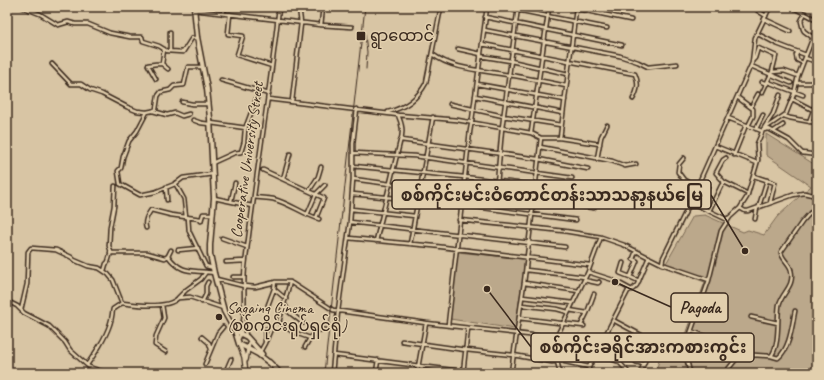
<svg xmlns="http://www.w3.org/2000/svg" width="824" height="380" font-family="Caveat,'Noto Sans Myanmar',sans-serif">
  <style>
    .green { fill: #bba88b; stroke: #7b6954 }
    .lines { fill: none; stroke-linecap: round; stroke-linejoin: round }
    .minor-casing { stroke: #3b2a1e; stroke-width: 5.5 }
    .major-casing { stroke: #3b2a1e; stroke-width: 6 }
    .highway-casing { stroke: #3b2a1e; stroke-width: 7 }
    .minor { stroke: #e2cfad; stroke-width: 2.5 }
    .major { stroke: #e2cfad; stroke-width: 3.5 }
    .highway { stroke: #e2cfad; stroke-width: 4 }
    .rail { stroke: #3b2a1e; stroke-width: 1 }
    .poi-dot { fill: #3b2a1e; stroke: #e2cfad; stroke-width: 1.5 }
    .labels { text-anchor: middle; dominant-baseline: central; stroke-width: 3; stroke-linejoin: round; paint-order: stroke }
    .poi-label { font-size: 16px; fill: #3b2a1e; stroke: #e2cfad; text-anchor: start }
    .street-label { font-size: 16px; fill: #3b2a1e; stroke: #e2cfad }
    .leader { fill: none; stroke: #3b2a1e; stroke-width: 1.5 }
    .callout-dot { fill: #3b2a1e; stroke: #e2cfad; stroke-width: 1.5 }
    .callout { fill: #e2cfad; stroke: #3b2a1e; stroke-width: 1.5 }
    .callout-label { font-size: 17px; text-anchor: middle; font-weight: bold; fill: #3b2a1e }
  </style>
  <rect width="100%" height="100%" fill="#d8c5a4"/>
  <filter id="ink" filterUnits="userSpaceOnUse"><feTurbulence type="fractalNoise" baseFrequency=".025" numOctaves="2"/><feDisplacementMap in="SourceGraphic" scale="8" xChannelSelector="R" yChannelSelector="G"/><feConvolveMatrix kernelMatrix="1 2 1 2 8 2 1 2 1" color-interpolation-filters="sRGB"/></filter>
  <g filter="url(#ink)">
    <path class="green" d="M766 134 817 166V373H655L662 352 664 334 684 340 705 282 664 267 693 216 705 215 743 232 748 230 764 235 777 217 811 186 766 155Z
      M457 252 526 259 515 329 450 319Z"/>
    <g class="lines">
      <g class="minor-casing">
        <path id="minor" d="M22 7 40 14 58 25 68 22 75 24H88L110 33 130 37H142L143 41 159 46 167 51 183 52 192 38H197
          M502 7 607 28
          M568 7 631 20
          M762 7 768 11
          M792 7 817 20
          M194 10 321 25 352 27
          M758 11 766 16
          M805 13 801 21 803 29 804 31 812 37
          M223 14 225 7
          M230 14 228 34 243 36 237 55 272 66
          M485 17 622 45
          M764 19 790 31
          M321 25 323 7
          M484 30 620 56 638 62 648 67 677 64
          M758 34 777 44 806 55
          M482 44 635 74C639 83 638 90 633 99
          M164 49 162 64 168 69
          M458 49 481 54
          M170 51V32
          M798 52 796 55 797 60 803 63
          M432 54C453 70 483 70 509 75 528 78 547 82 566 86
          M480 56 511 61 568 74
          M805 58 814 61
          M753 60 755 58 758 48 776 56 772 72 762 93
          M52 64 71 84H81L90 90 102 94 127 107 137 111 146 112
          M751 66 791 83
          M202 67H188L184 85 174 86 170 90 161 92 158 96 156 109 152 111 147 112 137 131 129 141 123 157 121 168 118 171 120 184 140 195 155 192 175 184 183 178 213 174
          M772 72 784 71 798 76
          M156 79 148 65 156 64H162
          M221 80 269 94
          M762 82 767 84
          M768 82 803 95
          M797 83H814L817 82
          M477 84 565 100
          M475 96 563 113
          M737 97 753 109V116L748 126
          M268 99 398 115 457 120 531 133 541 138H560L600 144
          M792 99 813 110
          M292 101 301 23 299 7
          M182 102 192 104H209
          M450 104 503 116 561 125
          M751 107 758 94
          M153 111 167 115 175 113 182 116 189 114
          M388 112C405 108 418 98 426 83L441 7
          M784 116 790 118 817 123
          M728 118 762 131
          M193 120 201 123 210 124
          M809 122 815 106H817
          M211 123 246 128
          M764 128 773 114 780 95
          M756 129 763 115
          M764 129 786 114 794 94 798 76 817 27
          M774 131 783 125
          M531 133 549 7
          M560 138 576 9
          M401 140 538 159 588 169
          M715 146 757 163
          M540 147 612 161 625 166 636 164
          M353 153 415 156 572 178
          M734 155 746 125
          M684 158 679 164 678 172 684 180 697 187
          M726 158 723 160 716 173 724 182 748 194
          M597 159 601 137 607 125
          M212 163 234 153 241 152 244 142 245 129 259 92
          M353 166 464 177 576 190
          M263 170 324 198 316 218
          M754 176 775 183 770 203
          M283 179 290 154
          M353 179 420 188 496 195 594 208
          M175 183 184 199 186 217
          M166 187 167 200
          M309 191 318 177 321 167
          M352 194 418 200
          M496 195 502 128 518 7
          M254 197C260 198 267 198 273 199 289 203 303 214 319 219
          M214 198 252 206
          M231 201 235 183
          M690 202 726 219 730 217
          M461 205 576 220
          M699 206 708 187
          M759 206 767 180
          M740 208 745 211H748L793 195 804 193 817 196
          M351 209 415 216
          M709 211 721 186 724 182
          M307 215 316 194 325 185
          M188 217 189 231 206 266 213 268
          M755 219 757 208
          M459 220 564 231 601 237 624 245 662 264 709 280
          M201 221 203 214H213
          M350 222 565 247
          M146 228C144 221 147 216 151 210L171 215 201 219
          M222 238 247 247
          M348 238 434 246 590 265
          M376 241 400 142C404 132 402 124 398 115
          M410 244 433 117
          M171 250 168 256C183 276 193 269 214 273
          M178 250 198 248
          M636 251 633 259 637 261 630 277 639 281
          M110 253H147L165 258 168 256
          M226 262 245 261
          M623 263 620 273 630 277
          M662 264 663 258 689 205 752 63 755 38 770 7
          M526 270 585 277
          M104 271 106 264 108 262 111 252 109 246 110 227 114 206 115 186
          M588 272 613 280
          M233 277H244
          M216 279 244 286 255 287 276 282H290L333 310 426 323 556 338 586 343 598 350
          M584 280 598 283 599 282
          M290 282 279 322 293 332 310 338
          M617 282 630 289
          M524 283 579 291
          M274 289 286 299
          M522 297 573 303
          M178 298 186 290 201 279 206 272
          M7 301 17 306 24 313 49 326 65 342 70 350 89 367 107 373
          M202 302 206 294V286L208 282
          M162 305 164 318 156 336 155 345 166 352
          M268 305 274 289 275 282
          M285 305 289 312 303 323
          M521 305 557 309 568 312
          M21 310 27 284 28 252 31 248 56 250 71 257 74 260 88 266 99 268 108 274 113 280 122 303
          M569 310 587 313 594 294
          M751 317 778 323
          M519 318 584 326
          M613 320 686 359
          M244 325 246 336
          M448 325 470 131 472 120 487 7
          M581 325 587 313
          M691 331 722 342
          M605 336 628 346
          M202 337 209 343 211 349
          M239 338C248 317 242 288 245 266 255 179 270 94 279 7
          M556 338 588 272 601 237
          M632 339 639 343
          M266 341 271 329
          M402 341 466 350 513 355 552 362 561 361 589 367
          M305 347 310 338 319 330H326
          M580 351 582 342
          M260 352 265 343 266 329
          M334 355 475 373
          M771 356 778 358C790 348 792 326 795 311
          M609 358 619 362
          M557 361 560 373
          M636 362 644 364
          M205 364 218 333 223 327
          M87 365C96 352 105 339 110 324 112 319 112 314 113 309L122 303C136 305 168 309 178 298L190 297 223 308
          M225 373 231 359
          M332 373 338 311 350 222 353 179V143L357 109
          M376 373 378 360
          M417 373 426 323
          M463 373 468 328
          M511 373 524 283 541 138
          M588 373 589 367 628 291 633 289 637 285 649 257
          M629 373 619 362 636 333
          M640 373 645 361
          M690 373 686 356 688 340 709 280 721 231 730 217 740 208 747 197 758 160 757 144 763 130 769 129 789 140 802 153 817 155
          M725 373 737 358 754 355 771 356C780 346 777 318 779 305 782 292 795 287 791 270 790 264 781 258 781 252L802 222 810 213 817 209"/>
      </g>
      <g class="major-casing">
        <path id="major" d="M239 344 244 357 246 373
          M246 360 249 343"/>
      </g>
      <g class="highway-casing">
        <path id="highway" d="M194 7 197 37 207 89 210 118 214 198 210 245V254L214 273 224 311 235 331 239 344 258 354 271 364
          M234 327 241 334 247 337 262 354
          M269 362 280 373"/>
      </g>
      <use href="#minor" class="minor"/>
      <use href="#major" class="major"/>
      <use href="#highway" class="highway"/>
      <path class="rail" d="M365 34 367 52 366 69
        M324 373 365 7"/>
    </g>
  </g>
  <g class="poi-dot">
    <rect x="356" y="31" width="10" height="10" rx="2"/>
    <circle cx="219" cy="317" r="4"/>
  </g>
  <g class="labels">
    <g class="poi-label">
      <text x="370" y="36">ရွာထောင်</text>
      <text x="227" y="308">Sagaing Cinema<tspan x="227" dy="18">(စစ်ကိုင်းရုပ်ရှင်ရုံ)</tspan></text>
    </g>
    <g class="street-label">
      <text transform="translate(247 160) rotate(-82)">Cooperative University Street</text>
    </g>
  </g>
  <path class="leader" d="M745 251L711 195M615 282L671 307M487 289L531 347"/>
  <g class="callout-dot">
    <circle cx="745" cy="251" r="4"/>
    <circle cx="615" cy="282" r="4"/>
    <circle cx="487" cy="289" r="4"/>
  </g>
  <g class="callout">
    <rect x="392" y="180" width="319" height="29" rx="4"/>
    <rect x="671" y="293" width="57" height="29" rx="4"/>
    <rect x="531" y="333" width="223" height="29" rx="4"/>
  </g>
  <g class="callout-label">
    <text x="552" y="201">စစ်ကိုင်းမင်းဝံတောင်တန်းသာသနာ့နယ်မြေ</text>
    <text x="700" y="313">Pagoda</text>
    <text x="643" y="353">စစ်ကိုင်းခရိုင်အားကစားကွင်း</text>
  </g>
  <rect width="824" height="380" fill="none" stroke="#e2cfad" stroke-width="24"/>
  <rect x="12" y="12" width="800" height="356" fill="none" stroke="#3b2a1e" stroke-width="1.5" filter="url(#ink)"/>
</svg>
